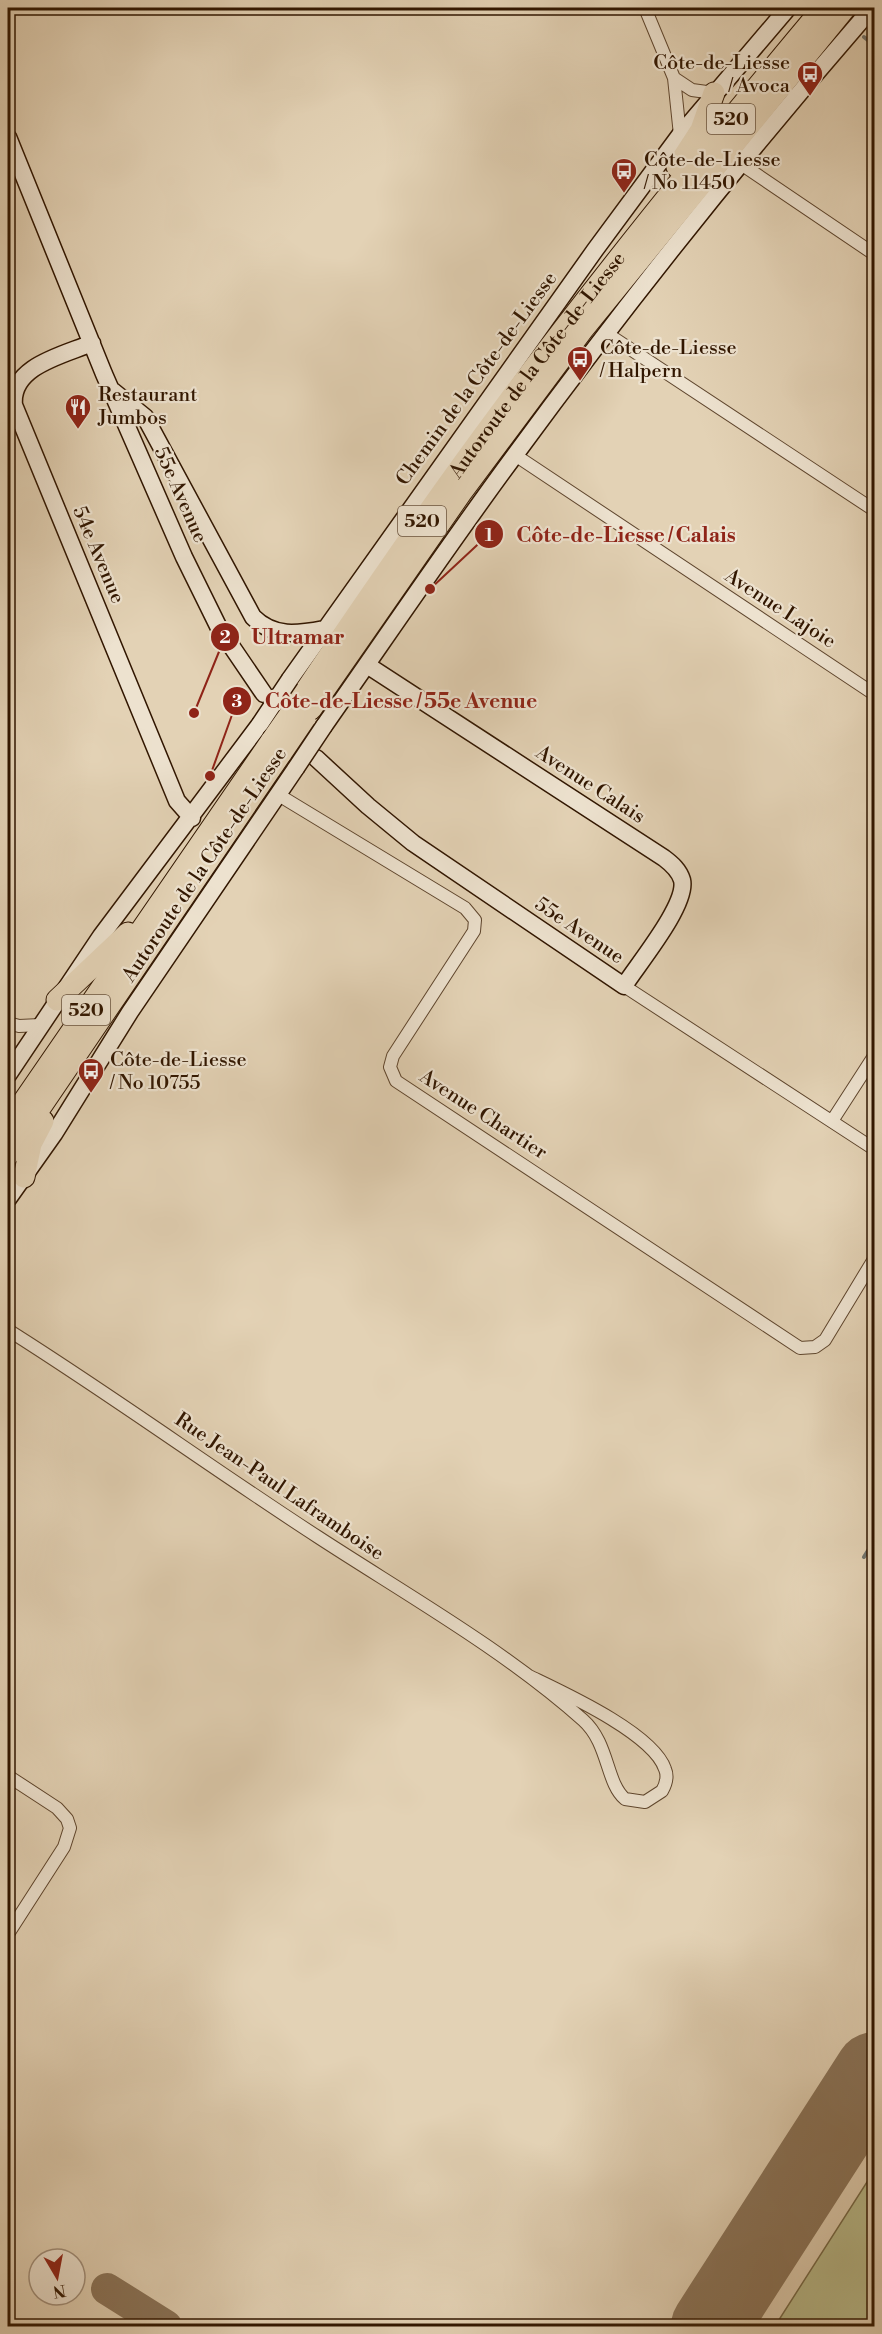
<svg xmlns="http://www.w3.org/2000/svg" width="882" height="2334" font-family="'Libre Bodoni',serif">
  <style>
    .green { fill: #b8bb8b; stroke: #746846; stroke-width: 1.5 }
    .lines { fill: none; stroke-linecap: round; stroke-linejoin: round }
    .stream { stroke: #71756f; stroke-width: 4 }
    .taxiway { stroke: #8a745a; stroke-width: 32 }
    .runway { stroke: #8a745a; stroke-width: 78 }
    .street-casing { stroke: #5e452d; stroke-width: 14 }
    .secondary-casing { stroke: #311600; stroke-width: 19 }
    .highway-casing { stroke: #311600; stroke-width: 23 }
    .street { stroke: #ede2cf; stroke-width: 12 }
    .secondary { stroke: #ede2cf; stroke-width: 16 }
    .highway { stroke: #e3d2b5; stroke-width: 21 }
    .secondary-bridge-casing { stroke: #311600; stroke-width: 19; stroke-linecap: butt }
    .highway-bridge-casing { stroke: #311600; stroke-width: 23; stroke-linecap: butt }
    .secondary-bridge { stroke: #ede2cf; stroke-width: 16 }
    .highway-bridge { stroke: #e3d2b5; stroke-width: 21 }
    .labels { text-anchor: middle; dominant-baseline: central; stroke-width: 4.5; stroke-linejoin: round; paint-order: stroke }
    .shield { fill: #ede2cf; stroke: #69533e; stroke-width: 1.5 }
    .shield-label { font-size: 18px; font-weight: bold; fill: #311600 }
    .poi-label { font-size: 20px; fill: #311600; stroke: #ede2cf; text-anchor: start }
    .street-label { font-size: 20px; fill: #311600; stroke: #ede2cf }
    .leader { fill: none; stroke: #8f2418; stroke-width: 2 }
    .callout-dot { fill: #8f2418; stroke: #ede2cf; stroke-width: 2 }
    .mark-label { font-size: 18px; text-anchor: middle; font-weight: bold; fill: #fff }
    .callout-label { font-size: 21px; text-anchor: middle; font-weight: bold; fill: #8f2418; stroke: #ede2cf; stroke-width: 4.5; stroke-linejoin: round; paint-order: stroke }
  </style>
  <rect width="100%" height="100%" fill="#e3d2b5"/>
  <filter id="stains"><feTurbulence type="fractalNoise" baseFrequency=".00333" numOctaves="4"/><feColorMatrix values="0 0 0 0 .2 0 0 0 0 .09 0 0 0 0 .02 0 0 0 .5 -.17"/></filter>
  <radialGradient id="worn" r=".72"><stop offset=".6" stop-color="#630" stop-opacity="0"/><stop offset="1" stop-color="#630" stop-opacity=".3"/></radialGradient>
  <path class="green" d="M874 2171V2326H775Z"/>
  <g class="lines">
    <path class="stream" d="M864 37 874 45
      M864 1557 874 1541"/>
    <path class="taxiway" d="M107 2289 166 2326"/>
    <path class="runway" d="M710 2326 874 2071"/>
    <g class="street-casing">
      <path id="street" d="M645 8 674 78 680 135
        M674 78 692 90 714 93
        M741 164 874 254
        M606 333 874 510
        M515 455 874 694
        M277 794 465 908 475 920 474 931 393 1056 390 1067 396 1081 800 1348 815 1347 825 1340 874 1259
        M624 986 874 1149
        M8 1023 19 1026 40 1025
        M832 1121 874 1056
        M8 1330C113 1396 213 1469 318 1537 407 1595 503 1649 583 1720 609 1743 606 1783 625 1799L645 1802 662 1791C666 1784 668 1776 665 1769 653 1733 562 1692 529 1676
        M8 1776 57 1808 67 1819 70 1828 64 1847 8 1934"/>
    </g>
    <g class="secondary-casing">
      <path id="secondary" d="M8 137 104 374 184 557 219 628 264 694
        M92 343C64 355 10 366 14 405L177 801 192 818
        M113 391 145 417 253 617C274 638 298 634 324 629
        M290 679 595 250 680 135 788 8
        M324 726C387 636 449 544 515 455 628 301 747 152 872 8
        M316 758 368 806 413 843 624 986C638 964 688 904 682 880 679 870 672 864 664 858L367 665
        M8 1075 101 936 260 724
        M8 1199 54 1134 130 1012 296 768"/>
    </g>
    <g class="highway-casing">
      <g id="highway">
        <path d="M677 167 701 130 714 93"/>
        <path id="s1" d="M302 696C367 599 433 503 503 409 605 272 713 139 823 8"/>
        <path d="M311 709 461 493 584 328 845 8"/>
        <path d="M57 1000 128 933"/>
        <path d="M8 1124 272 740"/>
        <path d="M8 1155 282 752"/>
        <path d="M24 1177 31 1144 43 1121"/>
      </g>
    </g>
    <use href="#street" class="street"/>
    <use href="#secondary" class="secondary"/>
    <use href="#highway" class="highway"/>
    <g class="secondary-bridge-casing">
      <path id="secondary-bridge" d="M260 724 290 679
        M296 768 324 726"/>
    </g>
    <g class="highway-bridge-casing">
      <path id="highway-bridge" d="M272 740 302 697
        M282 752 305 718"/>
    </g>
    <use href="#secondary-bridge" class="secondary-bridge"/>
    <use href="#highway-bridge" class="highway-bridge"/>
  </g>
  <defs>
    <g id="bus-pin" transform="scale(1.35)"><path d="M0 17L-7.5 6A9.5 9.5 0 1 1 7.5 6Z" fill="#8f2418" stroke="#ede2cf"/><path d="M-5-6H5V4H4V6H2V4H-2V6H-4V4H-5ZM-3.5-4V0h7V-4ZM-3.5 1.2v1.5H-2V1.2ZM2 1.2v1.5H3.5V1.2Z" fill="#fff"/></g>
    <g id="restaurant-pin" transform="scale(1.35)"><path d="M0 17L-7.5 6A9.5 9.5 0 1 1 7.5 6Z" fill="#8f2418" stroke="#ede2cf"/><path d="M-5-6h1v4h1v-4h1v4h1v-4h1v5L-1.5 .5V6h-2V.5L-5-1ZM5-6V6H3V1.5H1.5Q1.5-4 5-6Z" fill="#fff"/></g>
  </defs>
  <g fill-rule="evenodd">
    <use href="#bus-pin" x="810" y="74"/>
    <use href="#bus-pin" x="624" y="171"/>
    <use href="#bus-pin" x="580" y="359"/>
    <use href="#restaurant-pin" x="78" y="407"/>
    <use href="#bus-pin" x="91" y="1071"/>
  </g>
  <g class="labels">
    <g class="shield">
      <rect x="707" y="104" width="48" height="30" rx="4.5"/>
      <rect x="398" y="506" width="48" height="30" rx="4.5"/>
      <rect x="62" y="995" width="48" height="30" rx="4.5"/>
    </g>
    <g class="shield-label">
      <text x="731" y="119">520</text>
      <text x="422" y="521">520</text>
      <text x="86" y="1010">520</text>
    </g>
    <g class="poi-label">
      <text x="790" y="63" text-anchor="end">Côte-de-Liesse<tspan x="790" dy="23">/ Avoca</tspan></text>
      <text x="644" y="160">Côte-de-Liesse<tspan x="644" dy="23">/ No 11450</tspan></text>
      <text x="600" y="348">Côte-de-Liesse<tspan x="600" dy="23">/ Halpern</tspan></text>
      <text x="98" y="395">Restaurant<tspan x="98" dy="23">Jumbos</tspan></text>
      <text x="110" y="1060">Côte-de-Liesse<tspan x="110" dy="23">/ No 10755</tspan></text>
    </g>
    <g class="street-label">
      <text stroke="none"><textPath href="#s1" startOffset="406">Autoroute de la Côte-de-Liesse</textPath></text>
      <text transform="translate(477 379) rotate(-54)">Chemin de la Côte-de-Liesse</text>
      <text transform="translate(180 495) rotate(66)">55e Avenue</text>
      <text transform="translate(98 555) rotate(67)">54e Avenue</text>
      <text transform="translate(780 609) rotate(33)">Avenue Lajoie</text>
      <text transform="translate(590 785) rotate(33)">Avenue Calais</text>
      <text transform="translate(205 865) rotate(-56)">Autoroute de la Côte-de-Liesse</text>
      <text transform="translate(579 931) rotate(34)">55e Avenue</text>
      <text transform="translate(483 1115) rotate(33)">Avenue Chartier</text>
      <text transform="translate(279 1487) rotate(34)">Rue Jean-Paul Laframboise</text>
    </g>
  </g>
  <path class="leader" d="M430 589L489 534M194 713L225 637M210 776L237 701"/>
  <g class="callout-dot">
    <circle cx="430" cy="589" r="6"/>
    <circle cx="194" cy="713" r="6"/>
    <circle cx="210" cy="776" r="6"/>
    <circle cx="489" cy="534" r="15"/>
    <circle cx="225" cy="637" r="15"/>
    <circle cx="237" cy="701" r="15"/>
  </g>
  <g class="mark-label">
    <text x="489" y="541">1</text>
    <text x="225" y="643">2</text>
    <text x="237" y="707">3</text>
  </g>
  <g class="callout-label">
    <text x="626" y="542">Côte-de-Liesse / Calais</text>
    <text x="298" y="644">Ultramar</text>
    <text x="401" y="708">Côte-de-Liesse / 55e Avenue</text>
  </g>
  <rect width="882" height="2334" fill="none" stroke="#e3d2b5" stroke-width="30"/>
  <rect x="9" y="9" width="864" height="2316" fill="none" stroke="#311600" stroke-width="3"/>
  <rect x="15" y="15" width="852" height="2304" fill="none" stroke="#311600" stroke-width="1.5"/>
  <g transform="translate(57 2277) rotate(170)"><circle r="28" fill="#ede2cf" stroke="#a2907c" stroke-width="1.5"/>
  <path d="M0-4.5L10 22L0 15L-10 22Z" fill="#8f2418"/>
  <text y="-9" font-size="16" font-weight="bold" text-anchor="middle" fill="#311600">N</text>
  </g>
  <rect width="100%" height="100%" filter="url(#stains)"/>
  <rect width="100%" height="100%" fill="url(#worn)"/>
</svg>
